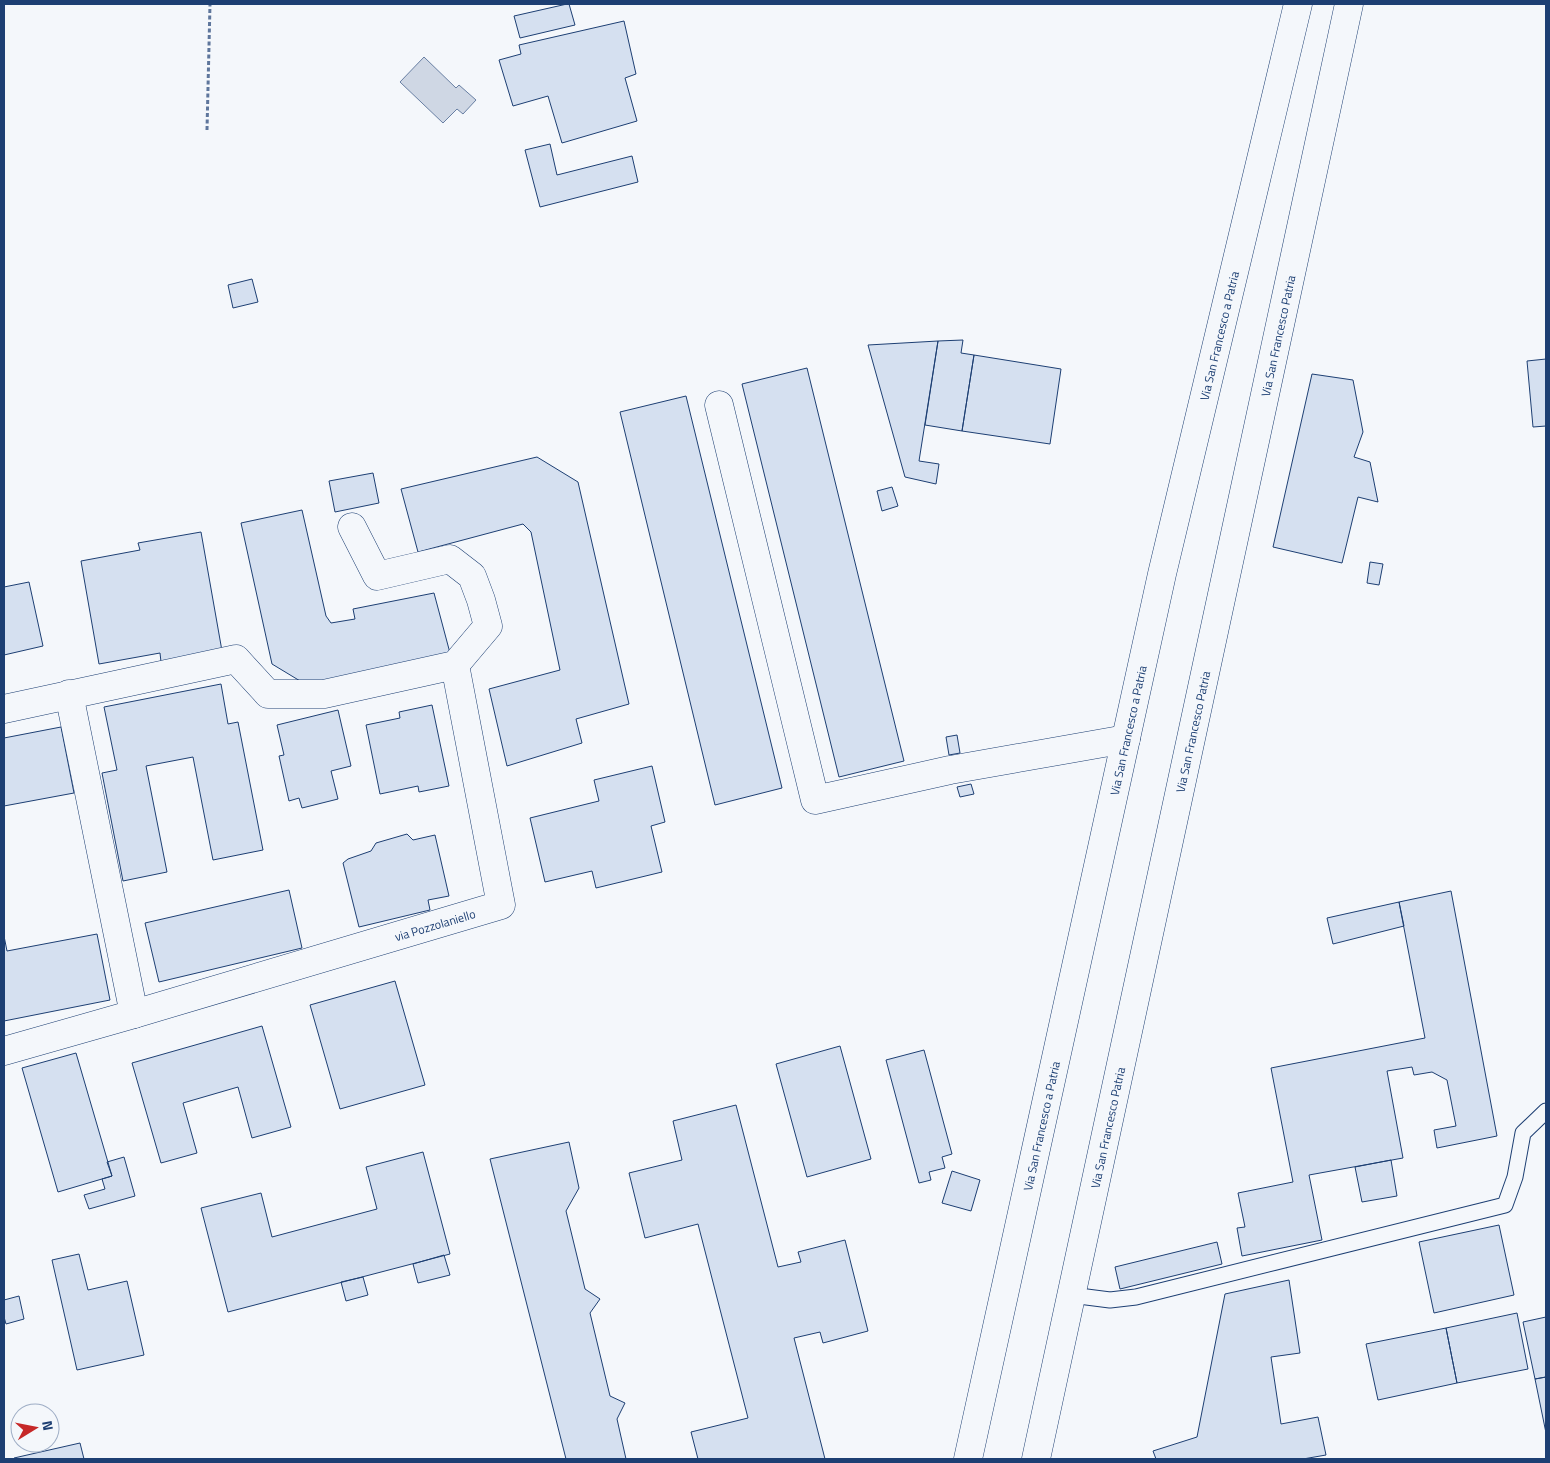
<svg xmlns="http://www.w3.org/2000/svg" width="1550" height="1463" font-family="'Titillium Web',sans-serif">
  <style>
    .water { fill: #cfd7e4; stroke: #687fa3 }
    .building { fill: #d5e0f0; stroke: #1d3f73 }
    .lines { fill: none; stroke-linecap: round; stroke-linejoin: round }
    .service-casing { stroke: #1d3f73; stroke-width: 17 }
    .minor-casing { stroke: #1d3f73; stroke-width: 29 }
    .primary-casing { stroke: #1d3f73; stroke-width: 29 }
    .path { stroke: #5e769c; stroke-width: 3; stroke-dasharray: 4 2.5; stroke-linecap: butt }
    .service { stroke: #f4f7fb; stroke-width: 15 }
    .minor { stroke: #f4f7fb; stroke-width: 28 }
    .primary { stroke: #f4f7fb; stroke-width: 28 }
    .labels { text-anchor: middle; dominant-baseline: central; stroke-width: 4; stroke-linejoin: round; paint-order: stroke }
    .street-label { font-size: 12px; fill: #1d3f73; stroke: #f4f7fb }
  </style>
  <rect width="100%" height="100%" fill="#f4f7fb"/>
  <path class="water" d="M424 57 456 88 459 85 476 100 463 114 457 109 443 123 400 82Z"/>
  <path class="building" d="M567 4H569L575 25 520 38 514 16Z
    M624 21 636 74 625 78 637 121 562 143 548 96 513 106 499 60 521 54 519 45Z
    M550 144 557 175 632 156 638 182 540 207 525 150Z
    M252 279 258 302 233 308 228 285Z
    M963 340 961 353 974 355 962 431 925 425 938 341Z
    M938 341 919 461 939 464 936 484 905 477 868 345Z
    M974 355 1061 369 1050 444 962 431Z
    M1546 359V426L1533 427 1527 361Z
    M807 368 904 761 839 777 742 384Z
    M1312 374 1353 380 1363 432 1354 457 1370 462 1378 502 1358 497 1342 563 1273 547Z
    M686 396 782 788 715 805 620 412Z
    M537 457 578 482 629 704 576 719 582 743 507 766 489 689 560 670 531 532 523 524 418 552 401 489Z
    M373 473 379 503 335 512 329 481Z
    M892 487 898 506 882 511 877 491Z
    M302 510 326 616 331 623 355 619 353 609 434 593 450 653 315 690 272 664 241 523Z
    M201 532 222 651 161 662 160 653 99 664 81 561 140 550 138 543Z
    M1370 562 1383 564 1379 585 1367 583Z
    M29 582 43 646 4 655V587Z
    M221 684 228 724 238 722 263 850 213 860 193 757 146 766 167 872 123 881 102 773 117 770 104 707Z
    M432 705 449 786 419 792 418 786 380 794 366 725 400 718 399 712Z
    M338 710 351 766 331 771 338 799 302 808 299 798 289 801 279 756 284 755 277 725Z
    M61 727 74 793 4 806V738Z
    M957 735 960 753 949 755 946 737Z
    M652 766 665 822 651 826 662 872 596 888 592 871 545 882 530 818 599 801 594 780Z
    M971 784 974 794 960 797 957 787Z
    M407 834 413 840 435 835 449 896 428 900 430 910 359 927 343 863 348 859 371 851 376 843Z
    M289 890 302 948 159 982 145 923Z
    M1451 891 1497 1136 1437 1148 1434 1130 1456 1126 1447 1080 1432 1072 1414 1075 1412 1067 1387 1071 1403 1158 1309 1175 1322 1240 1242 1256 1237 1228 1245 1227 1238 1193 1293 1182 1271 1068 1425 1038 1399 902Z
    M1399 902 1404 926 1333 944 1327 918Z
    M97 934 110 1000 4 1021V936L7 951Z
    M395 981 425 1085 340 1109 310 1005Z
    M262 1026 291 1127 252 1138 238 1087 183 1103 197 1153 161 1163 132 1063Z
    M840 1046 871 1159 807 1177 776 1064Z
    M924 1050 952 1154 942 1157 945 1168 929 1172 931 1180 919 1183 886 1060Z
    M76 1053 112 1176 58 1192 22 1068Z
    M736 1105 778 1267 801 1262 798 1252 845 1240 868 1331 823 1343 820 1332 794 1338 825 1459H698L691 1432 748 1418 698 1224 645 1238 629 1173 682 1160 673 1121Z
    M569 1142 579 1188 566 1211 585 1289 600 1299 590 1313 610 1396 625 1403 617 1419 626 1459H566L490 1159Z
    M423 1152 450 1254 228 1312 201 1208 261 1193 272 1237 377 1209 366 1167Z
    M124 1157 135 1196 89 1209 84 1195 105 1189 102 1179 112 1176 107 1162Z
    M1391 1160 1397 1196 1362 1202 1355 1167Z
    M952 1171 980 1180 971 1211 942 1203Z
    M1499 1225 1514 1295 1434 1313 1419 1242Z
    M1217 1242 1222 1264 1120 1289 1115 1267Z
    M79 1254 88 1290 127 1281 144 1355 77 1370 52 1260Z
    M444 1255 450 1275 418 1283 413 1264Z
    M363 1277 368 1295 346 1301 341 1282Z
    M1289 1280 1300 1353 1271 1357 1281 1424 1318 1417 1326 1455 1303 1459H1156L1153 1451 1197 1437 1225 1294Z
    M19 1296 24 1319 6 1324 4 1317V1300Z
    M1517 1313 1528 1369 1457 1383 1446 1328Z
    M1546 1317V1377L1535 1379 1523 1322Z
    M1446 1328 1457 1383 1378 1400 1366 1344Z
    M1546 1377V1433L1535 1379Z
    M80 1443 84 1459H15L14 1458Z"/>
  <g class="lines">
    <g class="service-casing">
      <path id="service" d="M1071 1295 1110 1300 1136 1297 1505 1205 1515 1177 1523 1133 1546 1111"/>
    </g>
    <g class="minor-casing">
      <g id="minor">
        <path d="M719 405 815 800 950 770 1126 739"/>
        <path d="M69 694 134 1014"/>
        <path d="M4 709 236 659 268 694H324L455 665 488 626 481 600 472 576 450 559 377 576 352 527"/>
        <path id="s1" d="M4 1051 134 1014 501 905 455 665"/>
      </g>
    </g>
    <g class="primary-casing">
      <g id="primary">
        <path id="s2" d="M968 1459 1162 574 1298 4"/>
        <path id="s3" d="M1036 1459 1349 4"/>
      </g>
    </g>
    <path class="path" d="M207 130 210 4"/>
    <use href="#service" class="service"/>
    <use href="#minor" class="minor"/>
    <use href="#primary" class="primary"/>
  </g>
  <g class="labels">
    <g class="street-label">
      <text stroke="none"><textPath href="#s3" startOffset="1149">Via San Francesco Patria</textPath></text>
      <text stroke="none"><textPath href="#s2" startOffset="1151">Via San Francesco a Patria</textPath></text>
      <text stroke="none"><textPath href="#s2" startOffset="746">Via San Francesco a Patria</textPath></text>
      <text stroke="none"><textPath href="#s3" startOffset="744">Via San Francesco Patria</textPath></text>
      <text stroke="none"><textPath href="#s1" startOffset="449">via Pozzolaniello</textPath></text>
      <text stroke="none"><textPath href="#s2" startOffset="341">Via San Francesco a Patria</textPath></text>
      <text stroke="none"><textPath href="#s3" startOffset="339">Via San Francesco Patria</textPath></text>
    </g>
  </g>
  <rect width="1550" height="1463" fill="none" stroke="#1d3f73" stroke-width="10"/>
  <g transform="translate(35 1428) rotate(80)"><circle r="24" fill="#f4f7fb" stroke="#9eadc5"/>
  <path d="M0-4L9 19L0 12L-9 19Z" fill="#c62828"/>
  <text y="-8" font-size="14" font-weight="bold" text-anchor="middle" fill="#1d3f73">N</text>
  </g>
</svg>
